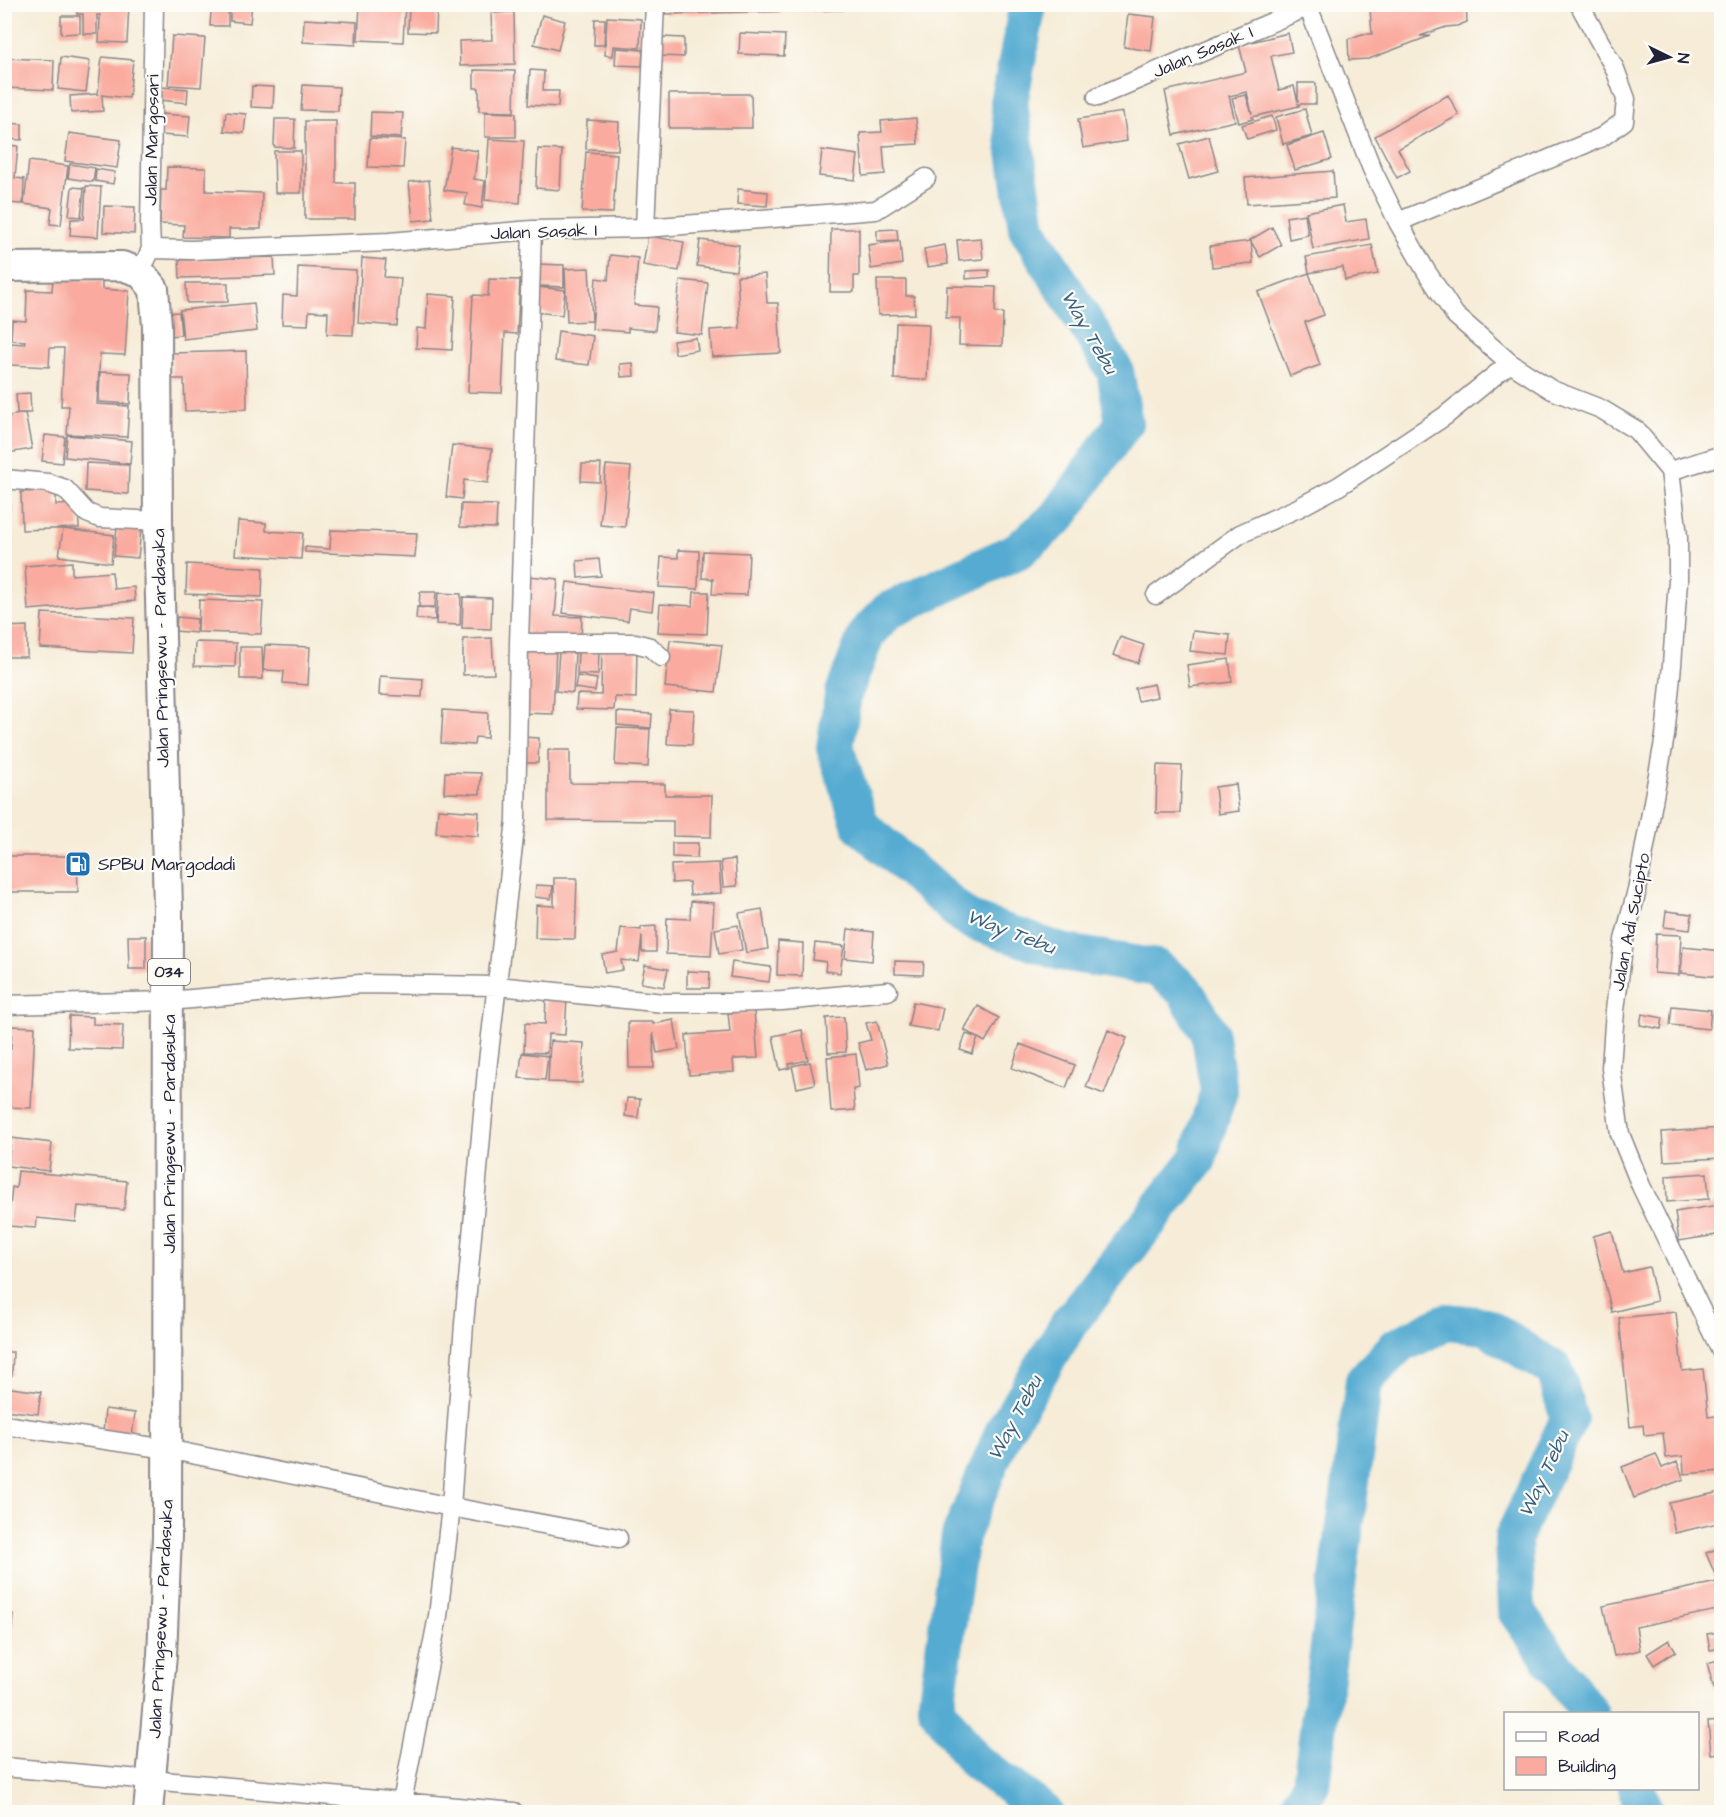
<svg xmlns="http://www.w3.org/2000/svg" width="1726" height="1817" font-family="'Architects Daughter',sans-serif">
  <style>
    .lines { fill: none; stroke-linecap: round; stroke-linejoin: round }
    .river { stroke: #54abd1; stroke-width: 38 }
    .building { fill: #faaa9e }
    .minor-casing { stroke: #8c8789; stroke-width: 21 }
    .primary-casing { stroke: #8c8789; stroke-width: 32 }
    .minor { stroke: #fff; stroke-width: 18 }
    .primary { stroke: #fff; stroke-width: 28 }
    .labels { text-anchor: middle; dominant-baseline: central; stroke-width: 4.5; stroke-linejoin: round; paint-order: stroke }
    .shield { fill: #fdfcf7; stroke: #646373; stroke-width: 1.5 }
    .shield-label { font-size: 16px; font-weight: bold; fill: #22223b }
    .street-label { font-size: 18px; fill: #22223b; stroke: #fdfcf7 }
    .poi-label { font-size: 18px; fill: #22223b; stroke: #fdfcf7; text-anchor: start }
    .water-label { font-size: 20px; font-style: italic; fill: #38607e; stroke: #fdfcf7 }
  </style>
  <rect width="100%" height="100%" fill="#fdfcf7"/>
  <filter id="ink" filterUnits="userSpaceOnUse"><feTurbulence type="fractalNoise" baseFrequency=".0167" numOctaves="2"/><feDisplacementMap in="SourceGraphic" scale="12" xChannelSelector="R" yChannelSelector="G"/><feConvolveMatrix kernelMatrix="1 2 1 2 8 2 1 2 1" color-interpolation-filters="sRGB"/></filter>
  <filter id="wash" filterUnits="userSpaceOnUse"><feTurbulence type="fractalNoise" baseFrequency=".008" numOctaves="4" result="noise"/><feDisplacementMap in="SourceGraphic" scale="24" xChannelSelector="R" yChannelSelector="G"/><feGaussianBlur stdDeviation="1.35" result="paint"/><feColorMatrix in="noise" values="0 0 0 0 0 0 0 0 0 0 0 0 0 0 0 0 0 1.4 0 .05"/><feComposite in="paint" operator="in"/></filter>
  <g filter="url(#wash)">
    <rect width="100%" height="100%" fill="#f6ecd7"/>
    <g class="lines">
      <path class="river" d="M1028 4 1009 103 1027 228 1115 371 1124 423 1058 517 1019 550 888 611 867 633 843 695 835 748 861 826 967 919 1061 952 1157 968 1184 990 1209 1031 1219 1091 1198 1159 1070 1322 1004 1430 960 1536 936 1707 974 1760 1044 1812
        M1637 1788 1644 1812
        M1294 1812 1311 1784 1364 1381 1396 1347 1446 1322 1485 1326 1555 1370 1569 1419 1513 1538 1516 1611 1590 1714"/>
    </g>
    <g id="blocks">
      <path class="building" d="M78 4H129L127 43 99 42 100 15H97V34H83V14H77Z
        M192 4H228V26H210L211 11H192Z
        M230 4H252L250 23 230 21Z
        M360 4H405L403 42 358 40Z
        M409 4 437 5 436 33 408 32Z
        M665 4H843V10L665 14Z
        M1122 4H1143L1142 9 1121 8Z
        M1368 4H1466L1467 22 1457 26 1446 27 1420 36H1430L1369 59 1349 60 1348 39 1362 34H1372L1370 10Z
        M514 12 515 64 460 66 459 41 492 40 491 13Z
        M1128 14 1155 17 1151 51 1124 47Z
        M542 15 565 21 558 50 534 44Z
        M61 16H80V33L61 34Z
        M607 17 641 19 640 48 614 46 613 56 605 55Z
        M304 19 357 22 356 45 303 42Z
        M595 19H605L604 45H594Z
        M740 33 785 35 784 56 739 54Z
        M1288 33 1292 52 1271 56 1279 90 1294 86 1298 102V83H1316V104H1298L1299 106 1252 117 1253 119 1239 123 1232 98 1246 95 1252 114 1247 92 1229 96 1235 121 1174 135 1165 91 1246 72 1239 45Z
        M172 36 205 38 201 87 168 85Z
        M662 37 684 38V57L661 56Z
        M616 48 643 50 642 66 615 65Z
        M61 57 90 61 86 92 58 89Z
        M102 57 133 60 129 98 102 95 103 111 71 113 70 96 98 94Z
        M4 58 54 60 53 90 4 88Z
        M474 70 515 71 514 112 479 111V88H474Z
        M530 70 544 71 543 91H559L558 107 528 105Z
        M303 85 339 87 338 111 301 110Z
        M252 86 274 87 273 108 251 107Z
        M161 87 188 89 187 103 160 100Z
        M669 94H751L752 128H669Z
        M1448 95 1459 115 1398 149 1410 171 1397 178 1375 136Z
        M1305 109 1312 136 1283 144 1276 117Z
        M226 112 246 114 244 133 224 131Z
        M371 112 403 113 401 138 370 136Z
        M485 112 516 113V137H485Z
        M1123 112 1127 141 1083 148 1078 119Z
        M162 114 190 116 188 137 161 135Z
        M1272 116 1276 130 1247 139 1242 125Z
        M916 118 918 144 883 146 885 174 863 176 860 133 882 132 881 121Z
        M275 119H295L294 148 274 147Z
        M587 120 619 122 618 150 586 149Z
        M305 121H336V183H355V219H305Z
        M4 123 22 124V140L4 139Z
        M69 133 121 140 117 168 65 161Z
        M1324 133 1332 159 1295 170 1287 145Z
        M1209 136 1218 171 1189 179 1179 144Z
        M370 138 405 140 403 168 368 167Z
        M489 139 524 141 520 203 485 200Z
        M4 145 18 146 15 178 24 179 23 204 4 203Z
        M451 147 478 151 474 179 485 181 482 208 465 205 467 193 444 190Z
        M538 149 562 150 560 190 536 188Z
        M822 150 858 155 855 180 819 176Z
        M274 151H301V193H275Z
        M586 152 617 154 613 213 582 212Z
        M29 161 68 166 61 225 50 224 52 208 24 204Z
        M70 164 95 168 93 182 68 178Z
        M167 167 206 168V191L262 193 261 229H229V238L183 237 184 225 160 224 161 190H166Z
        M96 169 115 172 113 184 95 181Z
        M1333 171 1335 198 1247 204 1245 178Z
        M429 180 433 219 413 221 409 182Z
        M86 186 101 187 98 237 70 235 71 219H84Z
        M72 187 84 188 81 217 69 216Z
        M738 189 768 192 767 206 737 204Z
        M1343 205 1346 222 1366 219 1369 239 1313 249 1306 212Z
        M104 206 135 207 134 234 103 232Z
        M1305 214 1308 235 1289 239 1286 217Z
        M1272 227 1281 245 1260 257 1250 240Z
        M831 229H859V276H854V292H830Z
        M897 229 898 240 877 241V230Z
        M648 236 684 242 679 271 643 265Z
        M981 238 983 259 959 261 957 240Z
        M700 240 739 245 736 271 697 266Z
        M900 241 902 264 871 269 868 245Z
        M1251 241 1253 263 1212 267 1210 246Z
        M945 245 948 264 927 267 924 249Z
        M1372 245 1378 274 1345 280 1343 267 1309 273 1306 257Z
        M610 255 638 258 634 305 657 307 655 331 628 328V332L592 329 596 278 608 280Z
        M274 257 275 275 180 278 179 260Z
        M362 258 386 260 384 277 401 278 397 326 358 323Z
        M536 264 564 265V287L535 286Z
        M298 267 356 270 353 335 327 334 328 312 309 311 308 325 282 324 283 295 297 296Z
        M589 268 592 321 567 322 565 269Z
        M989 270V277L966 279V271Z
        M1309 273 1324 315 1305 322 1320 365 1290 376 1258 292Z
        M765 274 767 303H778L781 353 712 357 710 330 740 328 737 276Z
        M53 279 102 281V289L129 291 125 355 100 354 97 404 129 406 127 437 67 434 69 406H61L64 348H50L49 367 10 365 11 343 24 344 25 341 11 340 12 320 26 321 27 290 52 291Z
        M489 279 520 280 517 334 505 333 502 393 468 392 473 295 488 296Z
        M680 280 708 283 702 335 674 332Z
        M877 280H906V296H914L915 314 878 315Z
        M186 283H228V302L187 303Z
        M947 286 996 287 995 313H1003L1002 346 959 345 960 318H946Z
        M537 287 565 290 562 315 535 312Z
        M428 294 455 296 452 350 416 348 417 328 426 329Z
        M254 303 257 331 183 339 180 310Z
        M179 312 181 335 167 336 165 313Z
        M896 323 929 324 927 380 894 379Z
        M558 331 593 336 589 365 555 361Z
        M696 338 698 350 675 354 673 341Z
        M246 351 247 409 185 411 184 379H172V353Z
        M633 363 634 376 621 377 620 364Z
        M100 372 131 373 130 404 99 402Z
        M30 393 31 413H17L16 394Z
        M25 413 32 449 8 453 4 436V417Z
        M45 435 65 437 62 463 42 461Z
        M67 435 132 441 130 464 65 457Z
        M452 445 492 449 488 483 464 480 462 499 446 497Z
        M86 463 129 465 128 494 85 491Z
        M582 464H601L600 482 581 481Z
        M606 465 631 467 625 527 600 525Z
        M56 491V505L78 504 79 528 22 530 21 492Z
        M4 498H10L7 552H4Z
        M461 504 497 505 496 528 460 527Z
        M238 521 266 523V531L303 533 301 559 235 555Z
        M117 527 141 529 138 558 114 556Z
        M63 529 114 535 111 563 59 556Z
        M331 530 417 533 415 557 305 552V547L330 549Z
        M678 550 699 551 698 589 659 587 661 557 678 558Z
        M703 551 749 553 747 595 712 594 713 579 702 578Z
        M599 559 601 576 578 578 577 561Z
        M72 562V575L112 572 114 589 134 587 135 601 28 610 25 566Z
        M187 564 263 568 262 597 186 594Z
        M529 576 558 579 555 616 582 617 581 639 525 640Z
        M567 582 654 593 652 611 630 608 628 621 563 613Z
        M420 592H436L435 607H419Z
        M694 592H709L707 634 658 632 660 604 693 606Z
        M438 593 461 594 460 625 436 624Z
        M463 597 492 598 491 629 462 628Z
        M199 600 263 602 261 634 198 632Z
        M417 607 435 609V620L416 619Z
        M42 613 134 618 132 653 40 648Z
        M177 617 197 619 196 633 176 631Z
        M27 626V657H4V627Z
        M1193 631 1230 635 1228 655 1190 651Z
        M1120 637 1144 645 1138 663 1113 655Z
        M492 638 494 674 463 675V639Z
        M670 640 722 645 716 692 665 687Z
        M195 642 236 643 235 667 194 666Z
        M265 645 310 647 308 685 283 683 284 671 263 670Z
        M240 647H262L263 679H240Z
        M523 647 556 649 553 714 519 713Z
        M602 647 637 648 636 698 615 697 614 710 576 709 577 694 601 695Z
        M578 650 599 652 598 675 577 674Z
        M559 652 575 653 573 693 556 691Z
        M1229 659 1232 682 1190 687 1187 665Z
        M380 676 423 679 422 697 379 695Z
        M577 676 597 679 595 691 575 688Z
        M1154 684 1157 697 1138 701 1135 688Z
        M669 709 694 710 692 745 667 744Z
        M443 710 488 713 487 738 475 737 474 745 441 743Z
        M617 712 652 714 651 728 617 725Z
        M617 728 650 729 648 767 615 765Z
        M522 737 539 738 538 763H521Z
        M548 750H570V783L665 784V795H712L711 837 673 836V821L548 820Z
        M1157 765 1182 766 1180 813H1156Z
        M445 772 481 773 480 794 444 793Z
        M1236 784 1239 811 1218 814 1215 787Z
        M438 809 479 812 478 836 436 833Z
        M672 843H698L697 858 672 857Z
        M4 856H77L78 892H4Z
        M735 859 737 886 723 887 721 861Z
        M719 863 721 893 690 895 689 882 672 883 671 865Z
        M554 878H577L575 939 535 938 536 905 554 906Z
        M536 885 553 886 551 899 535 897Z
        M691 901 714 903 711 956 666 954 667 918 690 919Z
        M762 909 768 949 746 953 739 913Z
        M1666 911 1692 914 1690 930 1664 927Z
        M738 925 742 950 719 954 715 929Z
        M656 926V952H642V936L639 962 621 960 623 970 605 973 602 955 618 952 621 928 641 930V927Z
        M848 929 874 932 872 961 845 958Z
        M1656 934 1681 935 1679 975 1654 973Z
        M128 936H146V969H129Z
        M778 941 803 943 802 976 777 975Z
        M815 943 844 946 840 973 825 971 826 962 813 960Z
        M1683 947 1722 951 1719 977 1681 973Z
        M895 961 924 962 923 975 895 974Z
        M732 962 771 967 769 982 730 977Z
        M645 965 668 969 664 987 641 983Z
        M687 971 710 972 709 988H687Z
        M546 996 567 997 565 1035 548 1034 547 1053 524 1052 525 1023 545 1024Z
        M913 1002 943 1008 938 1031 908 1026Z
        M978 1006 999 1018 985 1042 964 1030Z
        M1672 1006 1711 1010 1709 1029 1670 1025Z
        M754 1011 758 1058 733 1059 734 1072 689 1075 686 1035 730 1032 728 1013Z
        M1642 1014 1663 1018 1661 1029 1640 1025Z
        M69 1016 93 1017V1024L123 1025 122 1050 68 1048Z
        M844 1017 846 1052 828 1053 826 1018Z
        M674 1020 679 1049 657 1053 653 1033 654 1068H629L628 1022H653V1024Z
        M877 1021 888 1064 866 1070 858 1043 871 1040 866 1023Z
        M12 1026 35 1027 31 1108 4 1107V1049H11Z
        M802 1030 808 1060 789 1064 790 1068 780 1070 773 1036Z
        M1108 1030 1127 1038 1104 1094 1086 1087Z
        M966 1034 978 1038 972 1054 960 1050Z
        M550 1041 584 1043 582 1083 548 1082Z
        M1020 1044 1075 1065 1066 1088 1012 1068Z
        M522 1053 548 1056 545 1080 519 1078Z
        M856 1054 859 1088 853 1089 855 1110 831 1112 827 1057Z
        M810 1062 815 1084 797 1088 792 1066Z
        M627 1098 640 1099 638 1118 625 1116Z
        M1722 1128V1158L1664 1161 1662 1132Z
        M11 1138 52 1143 49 1171 8 1166Z
        M18 1171 127 1181 124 1210 78 1206 76 1222 37 1218 36 1228 8 1226 12 1187 16 1188Z
        M1707 1173 1709 1199 1667 1202 1666 1176Z
        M1719 1205 1722 1234 1679 1241 1675 1212Z
        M1612 1231 1623 1273 1649 1267 1657 1301 1612 1312 1593 1236Z
        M1676 1312 1682 1371 1703 1369 1708 1417 1722 1415V1471L1684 1474 1683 1456 1666 1458 1663 1433 1644 1435 1643 1425 1630 1427 1619 1318Z
        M4 1352H13L12 1375H4Z
        M4 1387 41 1392 38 1414 4 1410Z
        M105 1409 135 1413 132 1437 103 1434Z
        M1656 1454 1662 1468 1677 1462 1684 1479 1634 1498 1622 1467Z
        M1720 1492 1722 1522 1675 1533 1669 1503Z
        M1722 1547V1575L1716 1577 1706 1553Z
        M1722 1581V1609L1636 1627 1640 1650 1614 1656 1603 1606Z
        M4 1614H13L12 1627H4Z
        M4 1629H11L10 1648 4 1647Z
        M1722 1632V1648L1710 1650 1707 1634Z
        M1669 1640 1676 1651 1654 1665 1647 1654Z
        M1722 1659V1685L1714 1688 1707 1663Z
        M1722 1721V1753L1711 1754 1708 1722Z"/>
    </g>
  </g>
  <g filter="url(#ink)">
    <use href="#blocks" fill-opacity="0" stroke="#8c8789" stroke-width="1.5"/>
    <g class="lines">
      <g class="minor-casing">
        <path id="minor" d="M1307 4 1372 169 1398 222 1426 271 1455 315 1510 363 1552 390 1601 409 1636 430 1670 471
          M1097 97 1314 4
          M1398 222 1602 137 1624 121 1626 99 1615 69 1579 4
          M645 228 655 4
          M151 249 192 250 389 242 532 230 645 228 876 210 926 178
          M146 260 151 249 150 223 154 4
          M1670 471 1678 536V581L1672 665 1665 736 1637 890 1624 940 1615 1010 1611 1068 1620 1134 1641 1186 1722 1353
          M1670 471 1722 455
          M4 479 48 483 65 489 87 513 100 518 158 521
          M1156 595 1240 534 1298 508 1339 486 1445 416 1510 363
          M519 643H635L650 647 661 657
          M4 1005 169 1001 360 984 498 986 664 1003H726L782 1001 888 991
          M4 1425 167 1449 451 1507 618 1538
          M4 1767 514 1812
          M402 1802 438 1616 451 1507 464 1324 487 1070 516 820 519 643 532 230"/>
      </g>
      <g class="primary-casing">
        <path id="primary" d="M4 267 122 266 140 272 154 289 157 326 158 521 168 908 167 1536 162 1655 148 1812"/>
      </g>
      <use href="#minor" class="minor"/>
      <use href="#primary" class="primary"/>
    </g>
  </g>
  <defs>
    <g id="fuel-square" transform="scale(1.35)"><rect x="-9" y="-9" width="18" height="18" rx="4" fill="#1f6fb2" stroke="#fdfcf7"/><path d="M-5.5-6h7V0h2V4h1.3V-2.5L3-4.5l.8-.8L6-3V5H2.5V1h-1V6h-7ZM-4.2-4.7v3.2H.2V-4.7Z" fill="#fff"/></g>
  </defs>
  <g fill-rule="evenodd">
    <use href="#fuel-square" x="78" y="864"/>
  </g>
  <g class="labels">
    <rect class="shield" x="148" y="959" width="42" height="26" rx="4.5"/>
    <g class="shield-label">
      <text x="169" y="972">034</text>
    </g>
    <g class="street-label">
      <text transform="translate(1203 52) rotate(-23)">Jalan Sasak I</text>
      <text transform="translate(152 140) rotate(-89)">Jalan Margosari</text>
      <text transform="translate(544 232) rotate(-2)">Jalan Sasak I</text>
      <text transform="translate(161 648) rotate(-91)">Jalan Pringsewu - Pardasuka</text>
      <text transform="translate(1631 922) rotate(-79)">Jalan Adi Sucipto</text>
      <text transform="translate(169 1134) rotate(-90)">Jalan Pringsewu - Pardasuka</text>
      <text transform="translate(161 1619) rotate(-87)">Jalan Pringsewu - Pardasuka</text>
    </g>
    <g class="poi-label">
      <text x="98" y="864">SPBU Margodadi</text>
    </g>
    <g class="water-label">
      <text transform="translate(1089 332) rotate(60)">Way Tebu</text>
      <text transform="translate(1011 932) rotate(21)">Way Tebu</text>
      <text transform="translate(1015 1418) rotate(-62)">Way Tebu</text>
      <text transform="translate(1544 1474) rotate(-65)">Way Tebu</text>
    </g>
  </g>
  <rect width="1726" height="1817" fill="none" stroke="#fdfcf7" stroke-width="24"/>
  <rect x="1504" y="1712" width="195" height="78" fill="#fdfcf7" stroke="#a5a5ac" stroke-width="1.5"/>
  <rect x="1516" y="1732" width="30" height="9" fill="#ffffff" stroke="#a5a5ac" stroke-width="1.5"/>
  <text x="1558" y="1742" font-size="18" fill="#22223b">Road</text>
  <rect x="1516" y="1757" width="30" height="18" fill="#faaa9e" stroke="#a5a5ac" stroke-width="1.5"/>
  <text x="1558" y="1772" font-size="18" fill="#22223b">Building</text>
  <g transform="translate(1669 57) rotate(95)" stroke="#fdfcf7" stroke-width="4.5" paint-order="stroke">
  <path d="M0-4.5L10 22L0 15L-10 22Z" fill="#22223b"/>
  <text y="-9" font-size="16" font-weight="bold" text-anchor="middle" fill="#22223b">N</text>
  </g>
</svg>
